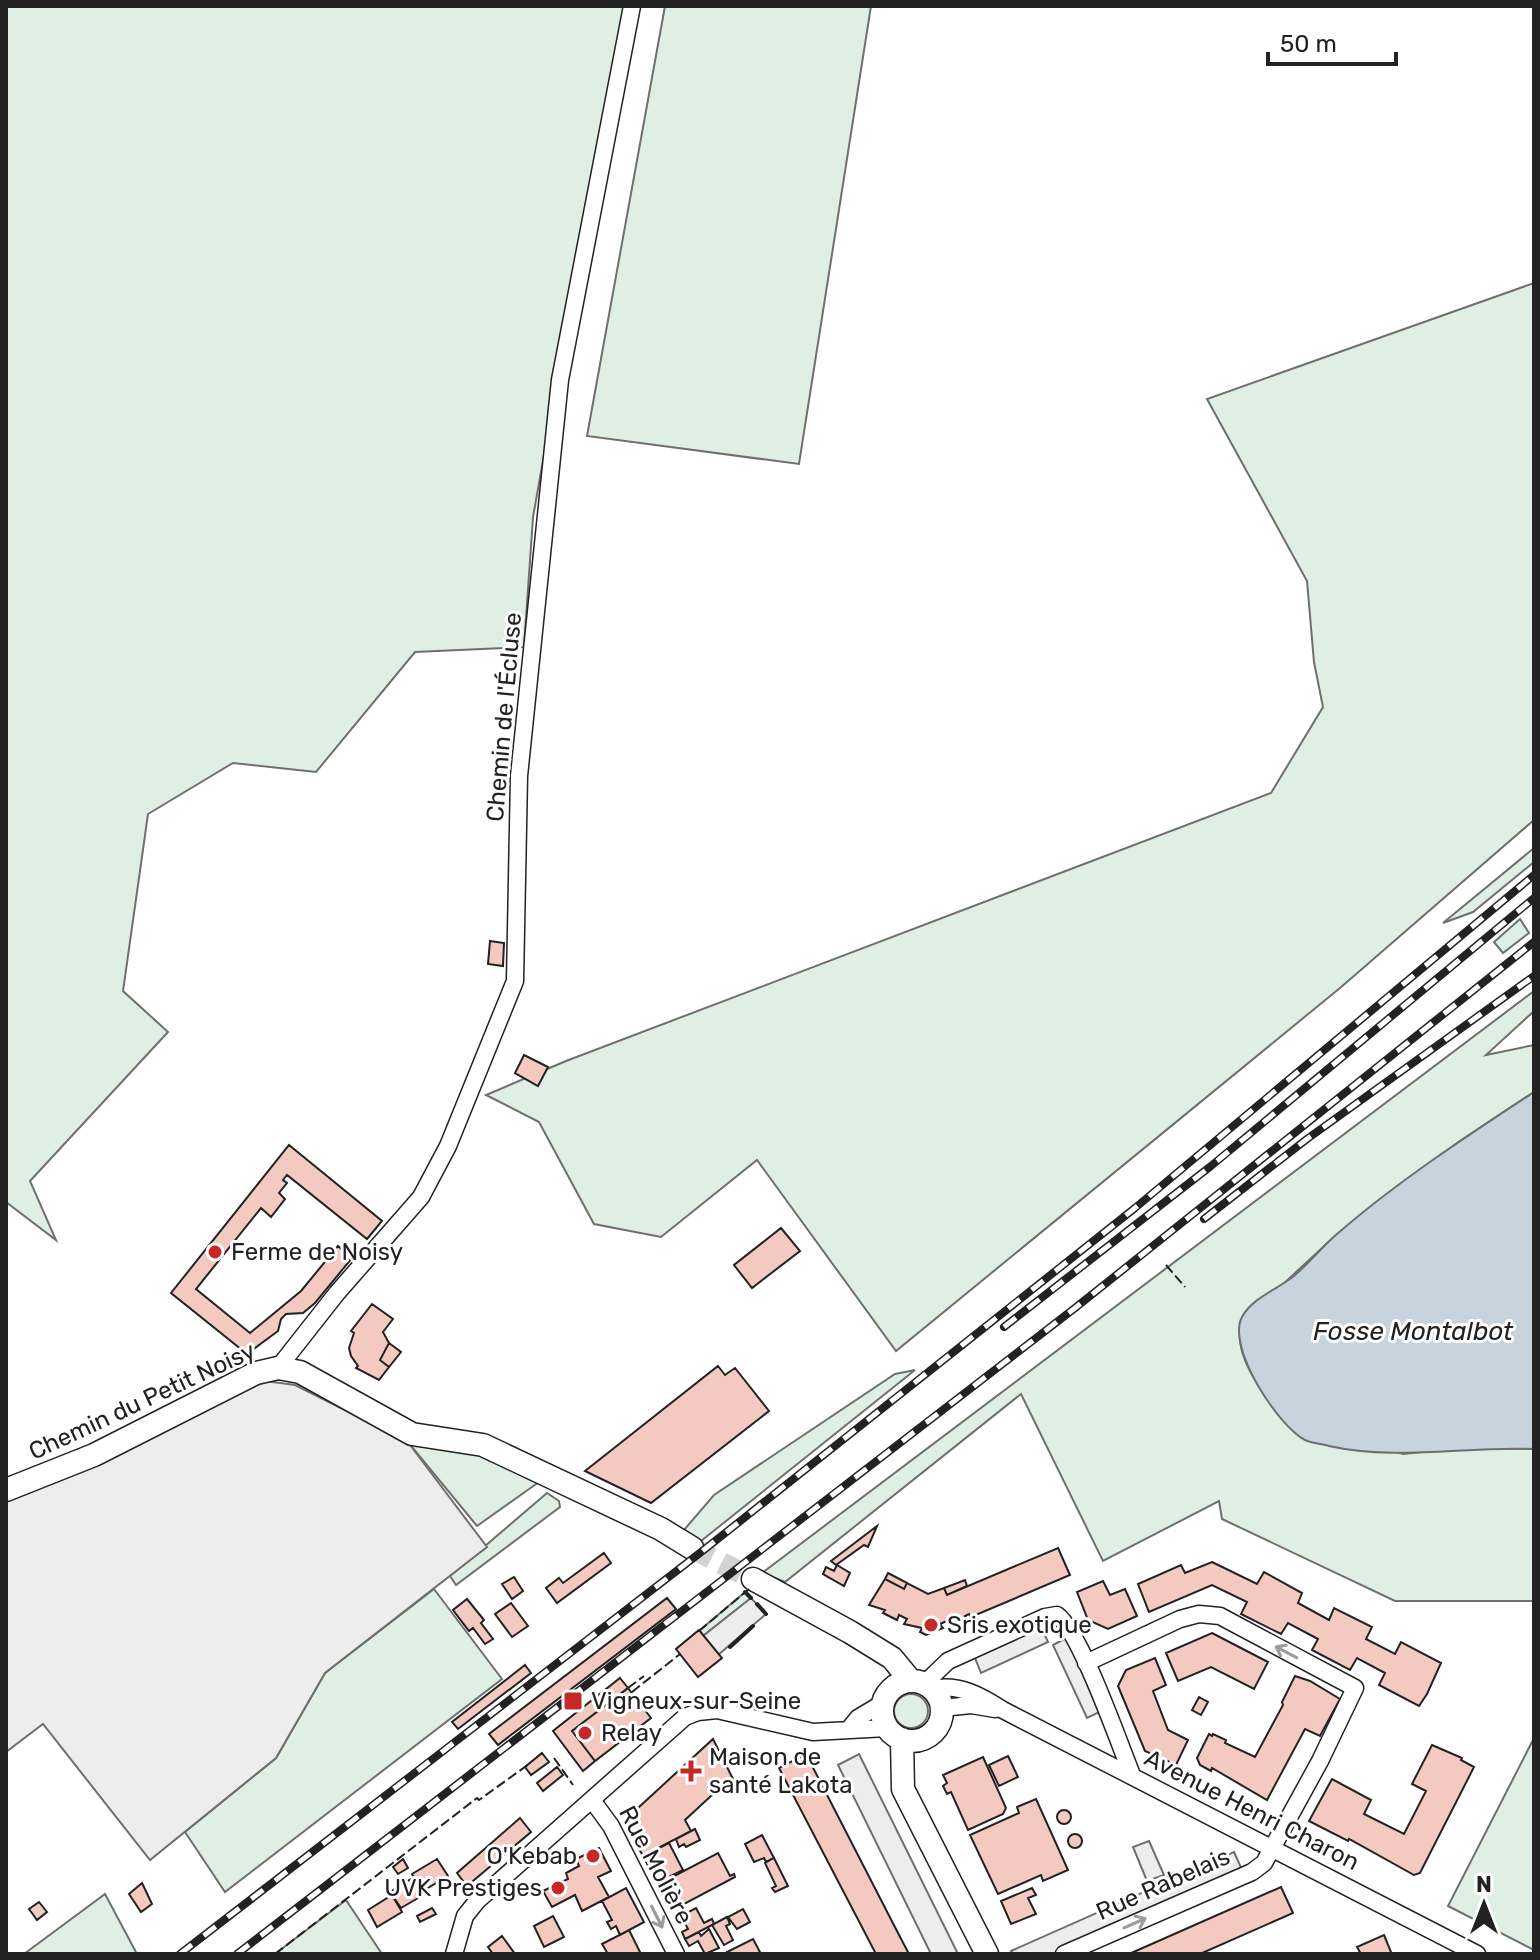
<svg xmlns="http://www.w3.org/2000/svg" width="1540" height="1960" font-family="Rubik,sans-serif">
  <style>
    .green { fill: #e0efe3; stroke: #6f6f6f; stroke-width: 2 }
    .parking { fill: #ededed; stroke: #6f6f6f; stroke-width: 2 }
    .water { fill: #c7d3dd; stroke: #6f6f6f; stroke-width: 2 }
    .building { fill: #f3c9c0; stroke: #222; stroke-width: 2 }
    .lines { fill: none; stroke-linecap: round; stroke-linejoin: round }
    .secondary-tunnel { stroke: #d3d3d3; stroke-width: 22; stroke-dasharray: 22 11; stroke-linecap: butt }
    .street-casing { stroke: #222; stroke-width: 19 }
    .secondary-casing { stroke: #222; stroke-width: 25 }
    .street { stroke: #fff; stroke-width: 16 }
    .secondary { stroke: #fff; stroke-width: 22 }
    .rail-casing { stroke: #222; stroke-width: 8 }
    .rail { stroke: #fff; stroke-width: 5; stroke-dasharray: 15; stroke-linecap: butt }
    .fence { stroke: #222; stroke-width: 2; stroke-dasharray: 10 4; stroke-linecap: butt }
    .wall { stroke: #222; stroke-width: 4 }
    .oneway { stroke: #9c9c9c }
    .poi-dot { fill: #c62828; stroke: #fff; stroke-width: 3 }
    .labels { text-anchor: middle; dominant-baseline: central; stroke-width: 6; stroke-linejoin: round; paint-order: stroke }
    .street-label { font-size: 24px; fill: #222; stroke: #fff }
    .poi-label { font-size: 24px; fill: #222; stroke: #fff; text-anchor: start }
    .water-label { font-size: 26px; font-style: italic; fill: #222; stroke: #fff }
  </style>
  <rect width="100%" height="100%" fill="#fff"/>
  <path class="green" d="M6 6H624L533 517 524 647 415 652 316 772 233 763 148 814 123 991 168 1032 30 1181 56 1240 6 1202Z
    M665 6H871L799 464 587 436Z
    M1534 283V820L1340 988 896 1351 757 1160 661 1237 594 1224 539 1122 486 1095 566 1061 1271 793 1323 707 1314 662 1307 581 1207 399Z
    M1534 848V862L1473 912 1443 923Z
    M1520 919 1529 933 1503 953 1494 942Z
    M1534 991V1011L1486 1055 1534 1045V1092L1460 1141 1375 1204 1336 1235 1280 1287 1248 1309C1223 1343 1260 1389 1280 1417L1403 1454 1463 1448 1534 1449V1601H1395L1222 1519 1219 1501 1103 1561 1021 1394 785 1582 762 1573Z
    M915 1370 701 1541 684 1530 714 1495 895 1374Z
    M407 1441 478 1452 539 1482 477 1526Z
    M547 1493 559 1501 560 1507 456 1585 450 1576Z
    M434 1589 502 1679 225 1892 185 1832 276 1758 325 1673Z
    M745 1592 751 1598 703 1636 699 1631Z
    M894 1711a17 17 0 1 1 34 0a17 17 0 1 1-34 0Z
    M1534 1738V1950L1448 1906Z
    M105 1894 137 1954H24Z
    M346 1900 382 1954H275Z"/>
  <path class="parking" d="M258 1380 295 1385 407 1441 487 1547 325 1673 276 1758 150 1860 43 1724 6 1752V1497Z
    M751 1598 766 1614 718 1655 703 1636Z
    M1039 1622 1048 1642 981 1673 973 1653Z
    M1070 1636 1104 1710 1087 1718 1053 1645Z
    M859 1754 958 1954H931L838 1765Z
    M1149 1841 1164 1875 1147 1881 1133 1847Z
    M1234 1852 1243 1872 1058 1954H1013L1011 1951Z"/>
  <path class="water" d="M1534 1092V1449C1465 1446 1396 1461 1329 1446 1322 1444 1311 1443 1305 1440 1278 1426 1226 1347 1242 1317 1252 1298 1278 1289 1294 1276 1309 1263 1322 1247 1337 1234 1398 1181 1467 1136 1534 1092Z"/>
  <path class="building" d="M490 941 504 943 503 966 488 964Z
    M524 1055 548 1067 538 1086 515 1073Z
    M289 1145 382 1221 367 1239 287 1175 283 1180 287 1183 279 1193 285 1199 271 1217 261 1208 196 1289 250 1333 301 1291 338 1246 352 1258 315 1303 303 1313 286 1314 281 1319 278 1331 247 1354 171 1293Z
    M781 1228 800 1251 752 1288 734 1265Z
    M372 1304 393 1319 383 1332 389 1343 380 1360 389 1367 379 1380 356 1368 358 1366 351 1356 349 1348 354 1333 351 1331Z
    M389 1343 401 1352 389 1367 380 1360Z
    M718 1366 725 1375 735 1368 769 1411 651 1503 585 1471Z
    M877 1526 868 1547 864 1545 836 1565 831 1561Z
    M1058 1548 1070 1575 971 1617 969 1614 965 1616 966 1619 952 1625 949 1620 940 1624 943 1628 926 1635 920 1632 922 1628 904 1624 907 1619 899 1615 897 1620 883 1613 885 1610 869 1605 885 1579 904 1589 907 1583 928 1594 944 1588 947 1595Z
    M604 1553 611 1563 557 1603 546 1588 559 1578 563 1583Z
    M1212 1562 1257 1584 1264 1572 1302 1593 1298 1603 1329 1620 1334 1608 1372 1627 1366 1639 1395 1654 1401 1642 1441 1663 1427 1694 1419 1706 1379 1685 1385 1673 1357 1658 1350 1670 1312 1650 1318 1639 1288 1623 1281 1634 1241 1614 1247 1602 1212 1585 1149 1612 1138 1584 1181 1565 1185 1573Z
    M837 1565 850 1573 844 1586 823 1574 826 1567 834 1571Z
    M888 1573 907 1583 904 1589 885 1579Z
    M514 1577 523 1591 512 1599 502 1584Z
    M965 1580 967 1586 947 1595 944 1588Z
    M1103 1581 1110 1595 1125 1589 1137 1616 1108 1629 1088 1620 1077 1592Z
    M667 1598 676 1609 498 1745 489 1734Z
    M467 1599 484 1620 481 1623 493 1639 485 1644 473 1628 469 1631 453 1610Z
    M511 1603 528 1626 512 1637 495 1614Z
    M699 1630 722 1658 698 1677 676 1649Z
    M1212 1633 1268 1662 1254 1689 1211 1667 1178 1681 1166 1653Z
    M1155 1658 1166 1685 1153 1691 1168 1730 1188 1740 1176 1765 1145 1751 1118 1686 1126 1670Z
    M525 1665 531 1673 458 1729 452 1722Z
    M1295 1676 1310 1681 1340 1699 1320 1736 1305 1729 1267 1800 1212 1768 1211 1771 1200 1765 1197 1758 1209 1734 1212 1736 1213 1734 1226 1740 1225 1743 1255 1757 1283 1705 1282 1702Z
    M620 1678 628 1688 572 1731 595 1761 583 1771 553 1731Z
    M628 1688 651 1718 595 1761 572 1731Z
    M1199 1697 1208 1702 1201 1715 1192 1710Z
    M713 1739 733 1779 726 1782 685 1820 691 1831 643 1856 627 1827 630 1826 626 1819Z
    M1432 1745 1462 1758 1461 1760 1474 1767 1420 1873 1414 1875 1349 1839 1348 1841 1309 1821 1332 1779 1371 1800 1364 1814 1404 1834 1426 1791 1412 1784Z
    M542 1753 549 1762 531 1775 525 1767Z
    M806 1754 898 1933 909 1954H876L779 1768Z
    M1008 1756 1018 1777 999 1786 989 1765Z
    M983 1757 1006 1808 1003 1814 968 1830 951 1792 947 1794 943 1786 947 1783 943 1775Z
    M557 1767 563 1775 543 1791 537 1783Z
    M1036 1799 1068 1870 1043 1881 1041 1875 998 1894 970 1835 1019 1813 1017 1807Z
    M1057 1817a7 7 0 1 1 14 0a7 7 0 1 1-14 0Z
    M520 1818 531 1832 467 1886 457 1873Z
    M695 1829 700 1840 686 1847 684 1844 679 1847 676 1839Z
    M1068 1841a7 7 0 1 1 14 0a7 7 0 1 1-14 0Z
    M762 1835 774 1858 766 1862 764 1858 754 1862 745 1844Z
    M669 1843 683 1870 657 1883 643 1856Z
    M599 1848 611 1871 598 1877 609 1897 582 1911 575 1895 552 1907 543 1891 568 1879 566 1873 579 1866 576 1859Z
    M718 1853 730 1876 734 1874 735 1877 671 1911 657 1885Z
    M774 1858 788 1886 775 1892 772 1888 776 1886 765 1863Z
    M403 1859 408 1868 398 1874 393 1867Z
    M437 1859 448 1876 423 1891 412 1874Z
    M414 1877 425 1894 401 1908 390 1892Z
    M142 1883 152 1904 141 1912 129 1894Z
    M1281 1887 1293 1913 1200 1954H1129Z
    M626 1888 644 1922 620 1935 616 1926 611 1929 607 1922 612 1920 602 1901Z
    M1032 1888 1036 1895 1028 1898 1036 1914 1011 1924 1001 1901Z
    M392 1895 402 1912 377 1927 368 1910Z
    M39 1902 47 1912 37 1920 29 1909Z
    M432 1908 436 1914 420 1922 417 1916Z
    M696 1908 704 1923 712 1919 714 1924 685 1939 682 1932 688 1929 681 1916Z
    M743 1909 750 1922 737 1929 728 1917Z
    M553 1916 564 1937 544 1947 534 1926Z
    M727 1917 730 1924 726 1926 733 1940 724 1945 712 1925Z
    M709 1929 719 1948 705 1954 698 1941 689 1946 685 1939 699 1932 701 1936Z
    M629 1930 641 1954H608L602 1944Z
    M1384 1935 1391 1952 1388 1954H1361L1357 1947Z
    M502 1936 515 1954H493L488 1947Z
    M753 1939 761 1954H728L727 1952Z"/>
  <g class="lines">
    <path class="secondary-tunnel" d="M692 1548 753 1579"/>
    <g class="street-casing">
      <path id="street" d="M278 1368 337 1293 421 1197 448 1146 515 981 519 776 560 380 632 6
        M924 1684 948 1661 1045 1617 1057 1615C1080 1631 1119 1743 1132 1775
        M932 1689C959 1683 981 1696 1003 1710L1477 1954
        M942 1708 971 1705 995 1709
        M849 1729 858 1718 883 1703
        M592 1800 611 1826 676 1954
        M454 1954 465 1916 477 1901 685 1717 698 1712 717 1710 813 1732 887 1728
        M1064 1954 1252 1872 1264 1863 1320 1761 1355 1688 1220 1616 1199 1614 1180 1619 1086 1663"/>
    </g>
    <g class="secondary-casing">
      <path id="secondary" d="M6 1490 94 1455 256 1373 278 1368 300 1372 412 1434 483 1445 661 1529 692 1548
        M753 1579 850 1632 892 1658 911 1681
        M882 1711a30 30 0 1 1 60 0a30 30 0 1 1-60 0Z
        M902 1739 903 1789 987 1954"/>
    </g>
    <use href="#street" class="street"/>
    <use href="#secondary" class="secondary"/>
    <g class="rail-casing">
      <path id="rail" d="M1204 1219 1307 1139 1534 976
        M1004 1327 1211 1166 1534 898
        M180 1954 705 1549 1135 1208 1534 875
        M237 1954 1075 1308 1534 942"/>
    </g>
    <use href="#rail" class="rail"/>
    <path class="fence" d="M1166 1265 1185 1287
      M699 1631 749 1589
      M628 1688 644 1676
      M632 1692 680 1654
      M554 1758 573 1785
      M275 1954 477 1798 479 1800 529 1764"/>
    <path class="wall" d="M745 1592 751 1598
      M757 1604 766 1614
      M730 1647 753 1626"/>
  </g>
  <defs><path id="oneway-shaft" d="M-6 0H5M1.5-3L5.5 0L1.5 3" fill="none" stroke-width="1.6" stroke-linecap="round" stroke-linejoin="round" transform="scale(2)"/></defs>
  <g class="oneway">
    <use href="#oneway-shaft" transform="translate(1286 1652) rotate(-152)"/>
    <use href="#oneway-shaft" transform="translate(657 1917) rotate(63)"/>
    <use href="#oneway-shaft" transform="translate(1135 1923) rotate(-24)"/>
  </g>
  <g class="poi-dot">
    <circle cx="215" cy="1252" r="8"/>
    <circle cx="931" cy="1625" r="8"/>
    <rect x="563" y="1691" width="20" height="20" rx="4"/>
    <circle cx="585" cy="1733" r="8"/>
    <path d="M687 1759h8v8h8v8h-8v8h-8v-8h-8v-8h8z"/>
    <circle cx="593" cy="1856" r="8"/>
    <circle cx="558" cy="1888" r="8"/>
  </g>
  <g class="labels">
    <g class="street-label">
      <text transform="translate(504 717) rotate(-85)">Chemin de l'Écluse</text>
      <text transform="translate(142 1401) rotate(-25)">Chemin du Petit Noisy</text>
      <text transform="translate(1252 1810) rotate(27)">Avenue Henri Charon</text>
      <text transform="translate(656 1865) rotate(62)">Rue Molière</text>
      <text transform="translate(1163 1884) rotate(-24)">Rue Rabelais</text>
    </g>
    <g class="poi-label">
      <text x="231" y="1252">Ferme de Noisy</text>
      <text x="947" y="1625">Sris exotique</text>
      <text x="591" y="1701">Vigneux-sur-Seine</text>
      <text x="601" y="1733">Relay</text>
      <text x="709" y="1757">Maison de<tspan x="709" dy="28">santé Lakota</tspan></text>
      <text x="577" y="1856" text-anchor="end">O'Kebab</text>
      <text x="542" y="1888" text-anchor="end">UVK Prestiges</text>
    </g>
    <g class="water-label">
      <text x="1413" y="1331">Fosse Montalbot</text>
    </g>
  </g>
  <rect width="1540" height="1960" fill="none" stroke="#222222" stroke-width="16"/>
  <g transform="translate(1484 1904)" stroke="#ffffff" stroke-width="6" paint-order="stroke">
  <path d="M0-6L14 30L0 20L-14 30Z" fill="#222222"/>
  <text y="-12" font-size="22" font-weight="bold" text-anchor="middle" fill="#222222">N</text>
  </g>
  <path d="M1268 52v12h128v-12" fill="none" stroke="#222222" stroke-width="4"/>
  <text x="1280" y="52" font-size="24" fill="#222222" stroke="#ffffff" stroke-width="6" paint-order="stroke">50 m</text>
</svg>
